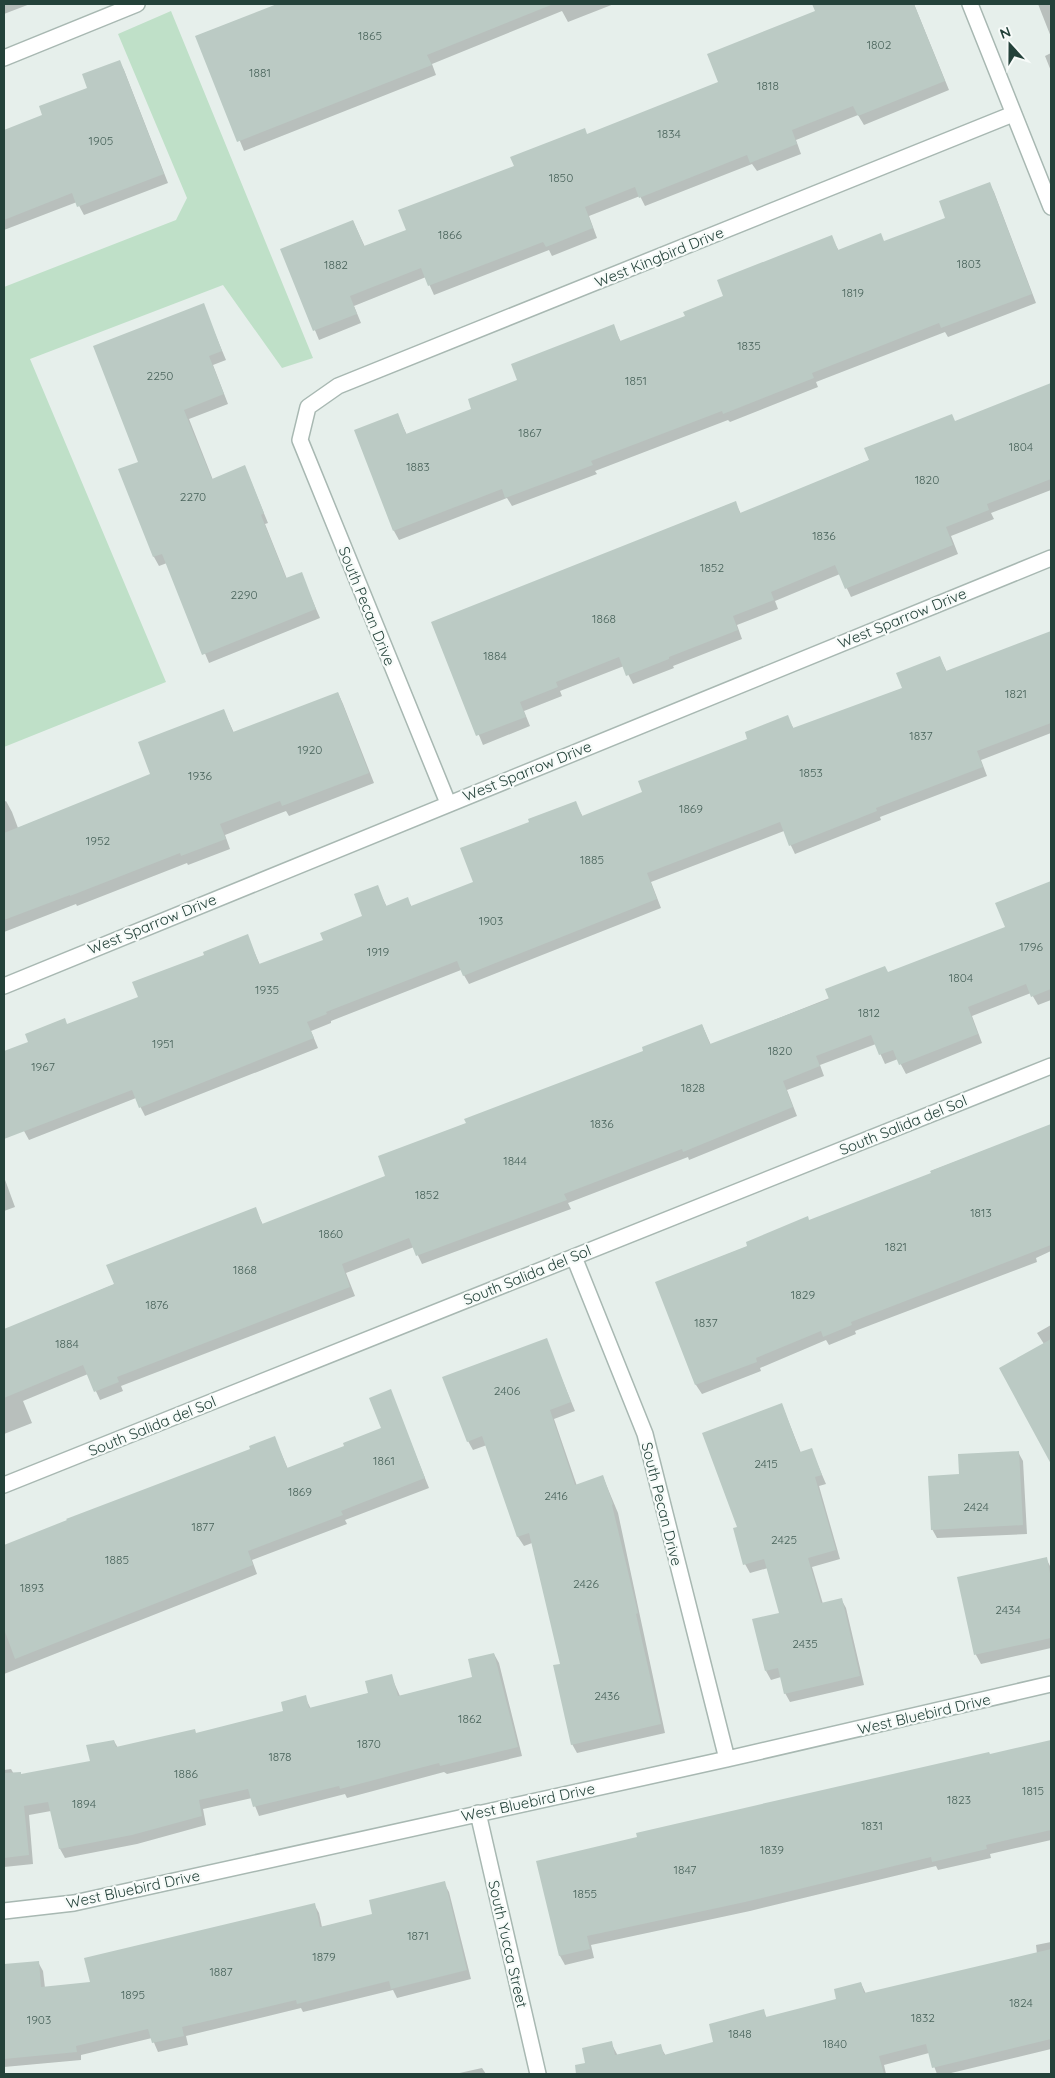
<svg xmlns="http://www.w3.org/2000/svg" width="1055" height="2078" font-family="Quicksand,sans-serif">
  <style>
    .green { fill: #bfe0c8 }
    .shadow { fill: #0003 }
    .building { fill: #bbcac4 }
    .lines { fill: none; stroke-linecap: round; stroke-linejoin: round }
    .minor-casing { stroke: #a8b8b2; stroke-width: 18 }
    .minor { stroke: #fff; stroke-width: 15 }
    .labels { text-anchor: middle; dominant-baseline: central; stroke-width: 4.5; stroke-linejoin: round; paint-order: stroke }
    .number-label { font-size: 12px; fill: #4a645c }
    .street-label { font-size: 15px; fill: #24423a; stroke: #f7fbf9 }
  </style>
  <rect width="100%" height="100%" fill="#e6efeb"/>
  <path class="green" d="M171 11 313 358 282 368 223 285 30 359 166 682 4 747V287L176 220 187 198 118 34Z"/>
  <path class="shadow" d="M4 4H30L4 14Z
    M280 4 287 12 308 4H614L568 22 562 11 432 64 436 75 244 151 197 36Z
    M828 4H914L949 90 864 125 858 115 796 140 801 154 757 171 752 164 645 206 640 196 589 216 597 238 552 256 549 250 434 295 426 277 354 306 361 323 319 340 282 250 353 221 365 247 408 231 515 166 587 135 720 82 817 12 816 9Z
    M1038 4H1051V37Z
    M1051 53V71L1045 56Z
    M119 61 124 70 168 183 84 215 77 202 4 230V131L44 116 89 89Z
    M989 183 994 192 1036 303 948 337 945 332 816 382 818 387 730 422 728 420 595 471 597 474 512 506 507 498 399 540 394 531 397 414 407 435 473 410 613 326 621 342 686 317 831 237 839 251 884 242 947 219Z
    M203 305 226 360 213 365 228 404 189 419 213 480 245 467 268 523 265 524 287 579 301 574 320 618 209 663 167 563 159 566 154 557 139 462Z
    M1051 384V490L991 513 994 519 951 536 958 554 851 597 840 574 775 601 778 609 737 625 742 639 673 666 674 668 633 684 624 666 560 691 562 696 524 711 530 726 483 745 433 623 735 502 741 514 870 460 955 422Z
    M1051 632V733L981 760 987 776 880 817 881 820 795 854 784 831 651 882 661 908 469 984 461 970 331 1021V1023L311 1031 318 1048 145 1116 136 1098 29 1140 24 1131 4 1078V1053L140 998 206 955 247 936 260 965 325 941 364 917 377 887 387 907 407 899 412 907 474 883 530 822 575 802 583 817 644 793 749 740 787 717 794 729 904 688 940 658 947 672Z
    M338 693 343 704 374 783 289 816 286 811 225 835 230 849 188 865 187 863 77 906 76 904 4 932V802L6 801 12 812 18 828 152 775 224 711 234 733Z
    M1051 882V1000L1038 1005 1031 993 972 1016 982 1043 906 1074 898 1059 885 1064 876 1044 820 1065 824 1076 787 1090 797 1116 689 1160 688 1157 568 1203 571 1209 422 1264 414 1247 346 1273 355 1296 121 1386 123 1391 100 1400 88 1374 23 1401 32 1423 4 1434V1330L115 1284 255 1208 263 1225 387 1177 467 1123 645 1051 702 1025 711 1045 1006 928 997 903Z
    M1051 1125V1251L1036 1258 1037 1262 855 1331 856 1334 829 1345 826 1340 760 1368 761 1371 702 1394 696 1385 657 1282 932 1174 931 1171Z
    M4 1177 15 1207 4 1211Z
    M1051 1325V1447L1045 1450 1044 1344 1037 1333Z
    M546 1340 575 1411 554 1419 577 1486 603 1477 618 1513 665 1733 577 1753 572 1744 561 1664 532 1543 524 1546 518 1537 487 1445 473 1450 468 1441Z
    M390 1391 429 1488 345 1520 347 1524 252 1560 257 1574 4 1674V1546L251 1450 274 1437 288 1469 346 1446 382 1429Z
    M782 1405 801 1453 811 1449 826 1484 819 1486 840 1559 812 1567 823 1604 841 1599 846 1608 864 1685 790 1702 785 1693 781 1677 771 1680 766 1671 781 1614 768 1568 750 1573 745 1564 739 1528Z
    M1018 1452 1023 1461 1027 1534 937 1538 932 1529 960 1475Z
    M1046 1558 1051 1568V1648L981 1664 976 1655 959 1578Z
    M494 1654 499 1663 522 1756 447 1774 444 1772 347 1798 345 1794 259 1816 252 1798 203 1809 206 1825 137 1844 65 1858 60 1849 51 1811 29 1815 33 1864 4 1867V1770L11 1769 15 1776 91 1762 114 1741 118 1748 196 1734 284 1712 305 1697 311 1709 370 1693 391 1676 400 1696 473 1678Z
    M1051 1741V1840L990 1854 991 1858 938 1870 936 1866 750 1911 591 1945 594 1958 565 1965 560 1956 538 1862Z
    M444 1883 449 1892 471 1979 397 1998 393 1990 303 2012 301 2008 186 2036 188 2045 158 2052 152 2038 81 2055V2060L4 2067V1965L38 1962 43 1971 45 1988 91 1983 314 1904 319 1913 322 1927 374 1915Z
    M1051 1942V2049L947 2074H937L929 2053 884 2065 886 2074H589L583 2049 611 2043 618 2056 660 2046 666 2056 715 2043 763 2011 767 2018 838 2000 861 1983 866 1994 1037 1954 1036 1945Z
    M482 2068 486 2074H455Z"/>
  <path class="building" d="M277 4H551V5L427 55 432 65 237 142 195 36Z
    M812 4H914L945 81 858 116 853 106 792 130 797 144 750 163 747 155 639 198 635 187 585 207 593 228 546 247 543 242 428 286 421 268 350 296 357 314 313 331 280 249 353 220 364 246 406 230 398 210 514 166 510 157 585 128 587 134 718 82 707 54 815 11Z
    M120 60 164 174 77 207 72 193 4 220V130L42 115 39 106 87 88 82 74Z
    M990 182 1032 294 941 328 939 323 812 373 814 378 723 414 722 411 591 461 593 465 505 498 502 489 393 531 354 430 398 413 406 434 471 409 468 399 517 380 511 364 614 324 620 341 685 316 683 312 723 296 717 280 832 235 838 250 881 233 884 241 945 218 939 201Z
    M204 303 222 351 209 356 224 394 184 410 212 479 245 465 264 513 261 515 286 578 302 572 316 609 202 655 162 554 153 557 118 469 138 462 93 346Z
    M1051 383V479L987 504 989 510 946 527 953 545 845 589 835 565 771 592 774 600 733 616 738 630 669 657V659L626 676 619 657 556 682 558 687 520 702 526 717 476 736 431 622 736 501 740 513 869 460 864 448 952 414 955 421Z
    M1051 631V723L977 751 983 767 876 808 877 811 789 846 780 822 647 873 657 899 463 976 457 961 326 1012 327 1014 307 1022 314 1038 139 1108 132 1090 4 1139V1051L28 1042 25 1034 65 1018 67 1024 138 997 132 982 204 955 203 952 248 934 259 964 323 940 320 933 362 916 354 894 378 885 386 906 408 897 411 906 473 882 460 848 529 822 528 819 576 801 582 816 642 792 638 781 747 739 745 732 788 715 793 728 902 688 896 673 940 656 946 671Z
    M338 692 369 773 282 806 280 801 220 824 226 839 181 856 180 853 70 896V895L4 920V833L150 774 138 742 224 709 233 732Z
    M1051 881V989L1031 997 1026 984 968 1007 978 1034 899 1065 893 1050 879 1055 871 1035 816 1056 820 1066 783 1081 793 1107 683 1152 682 1149 564 1194 567 1200 416 1256 409 1238 342 1264 350 1287 117 1377 119 1382 94 1392 83 1365 4 1398V1329L114 1284 106 1265 256 1207 262 1224 385 1176 378 1156 466 1123 464 1119 643 1051 642 1047 702 1024 710 1044 829 999 825 989 885 966 888 972 1005 927 995 903Z
    M1051 1124V1245L851 1322 852 1325 823 1337 821 1331 756 1358 757 1362 695 1385 655 1282 747 1246 746 1242 808 1216 809 1220 931 1173 930 1171Z
    M547 1338 571 1402 550 1410 575 1485 603 1475 613 1504 612 1505 638 1613 636 1614 661 1724 571 1745 553 1665 560 1664 529 1533 517 1537 482 1436 467 1442 442 1377Z
    M1051 1339V1464L999 1368Z
    M391 1389 425 1478 341 1511 343 1515 248 1551 253 1565 15 1659 4 1629V1545L67 1520 66 1519 250 1449 249 1446 275 1436 287 1468 344 1446 343 1443 381 1428 369 1398Z
    M782 1403 800 1452 812 1448 822 1475 815 1477 836 1550 808 1558 821 1603 842 1598 860 1676 784 1694 778 1668 765 1671 752 1619 779 1613 764 1559 743 1565 733 1528 737 1527 702 1433Z
    M1019 1451 1023 1525 931 1530 928 1476 959 1474 958 1454Z
    M1047 1557 1051 1579V1638L974 1655 957 1577Z
    M494 1653 518 1747 440 1766 439 1763 340 1789 339 1786 253 1807 248 1789 199 1800 202 1816 132 1835 59 1849 48 1802 24 1806 29 1855 4 1858V1773L21 1772V1774L90 1761 86 1745 114 1740 116 1747 195 1729 196 1733 283 1711 281 1702 306 1695 309 1708 368 1693 365 1681 392 1674 398 1696 472 1677 468 1659Z
    M1051 1740V1830L986 1845 987 1849 932 1862 931 1857 745 1902 587 1936 590 1949 559 1956 536 1861 637 1837 636 1833 770 1802 989 1752 990 1754Z
    M445 1881 467 1970 391 1989 389 1981 297 2004 296 2000 182 2027 184 2036 152 2043 148 2029 76 2046 77 2052 4 2059V1964L39 1961 41 1987 90 1982 84 1958 315 1903 320 1927 372 1914 369 1900Z
    M1051 1949V2039L932 2068 926 2044 879 2056 884 2074H576L575 2065 585 2063 582 2048 612 2041 615 2055 661 2044 664 2055 713 2042 709 2024 764 2009 766 2017 836 1999 834 1989 861 1982 864 1993Z"/>
  <g class="lines">
    <g class="minor-casing">
      <path id="minor" d="M970 4 1051 207
        M4 58 137 4
        M448 803 300 440 308 407 338 386 1013 114
        M4 986 1051 558
        M574 1257 645 1434 727 1759
        M4 1485 1051 1066
        M478 1813 538 2074
        M4 1911 74 1903 727 1759 1051 1684"/>
    </g>
    <use href="#minor" class="minor"/>
  </g>
  <g class="labels">
    <g class="number-label">
      <text x="370" y="35">1865</text>
      <text x="879" y="44">1802</text>
      <text x="260" y="72">1881</text>
      <text x="768" y="85">1818</text>
      <text x="669" y="133">1834</text>
      <text x="101" y="140">1905</text>
      <text x="561" y="177">1850</text>
      <text x="450" y="234">1866</text>
      <text x="969" y="263">1803</text>
      <text x="336" y="264">1882</text>
      <text x="853" y="292">1819</text>
      <text x="749" y="345">1835</text>
      <text x="160" y="375">2250</text>
      <text x="636" y="380">1851</text>
      <text x="530" y="432">1867</text>
      <text x="1021" y="446">1804</text>
      <text x="418" y="466">1883</text>
      <text x="927" y="479">1820</text>
      <text x="193" y="496">2270</text>
      <text x="824" y="535">1836</text>
      <text x="712" y="567">1852</text>
      <text x="244" y="594">2290</text>
      <text x="604" y="618">1868</text>
      <text x="495" y="655">1884</text>
      <text x="1016" y="693">1821</text>
      <text x="921" y="735">1837</text>
      <text x="310" y="749">1920</text>
      <text x="811" y="772">1853</text>
      <text x="200" y="775">1936</text>
      <text x="691" y="808">1869</text>
      <text x="98" y="840">1952</text>
      <text x="592" y="859">1885</text>
      <text x="491" y="920">1903</text>
      <text x="1031" y="946">1796</text>
      <text x="378" y="951">1919</text>
      <text x="961" y="977">1804</text>
      <text x="267" y="989">1935</text>
      <text x="869" y="1012">1812</text>
      <text x="163" y="1043">1951</text>
      <text x="780" y="1050">1820</text>
      <text x="43" y="1066">1967</text>
      <text x="693" y="1087">1828</text>
      <text x="602" y="1123">1836</text>
      <text x="515" y="1160">1844</text>
      <text x="427" y="1194">1852</text>
      <text x="981" y="1212">1813</text>
      <text x="331" y="1233">1860</text>
      <text x="896" y="1246">1821</text>
      <text x="245" y="1269">1868</text>
      <text x="803" y="1294">1829</text>
      <text x="157" y="1304">1876</text>
      <text x="706" y="1322">1837</text>
      <text x="67" y="1343">1884</text>
      <text x="507" y="1390">2406</text>
      <text x="384" y="1460">1861</text>
      <text x="766" y="1463">2415</text>
      <text x="300" y="1491">1869</text>
      <text x="556" y="1495">2416</text>
      <text x="976" y="1506">2424</text>
      <text x="203" y="1526">1877</text>
      <text x="784" y="1539">2425</text>
      <text x="117" y="1559">1885</text>
      <text x="586" y="1583">2426</text>
      <text x="32" y="1587">1893</text>
      <text x="1008" y="1609">2434</text>
      <text x="805" y="1643">2435</text>
      <text x="607" y="1695">2436</text>
      <text x="470" y="1718">1862</text>
      <text x="369" y="1743">1870</text>
      <text x="280" y="1756">1878</text>
      <text x="186" y="1773">1886</text>
      <text x="1033" y="1790">1815</text>
      <text x="959" y="1799">1823</text>
      <text x="84" y="1803">1894</text>
      <text x="872" y="1825">1831</text>
      <text x="772" y="1849">1839</text>
      <text x="685" y="1869">1847</text>
      <text x="585" y="1893">1855</text>
      <text x="418" y="1935">1871</text>
      <text x="324" y="1956">1879</text>
      <text x="221" y="1971">1887</text>
      <text x="133" y="1994">1895</text>
      <text x="1021" y="2002">1824</text>
      <text x="923" y="2017">1832</text>
      <text x="39" y="2019">1903</text>
      <text x="740" y="2033">1848</text>
      <text x="835" y="2043">1840</text>
    </g>
    <g class="street-label">
      <text transform="translate(659 257) rotate(-22)">West Kingbird Drive</text>
      <text transform="translate(367 606) rotate(68)">South Pecan Drive</text>
      <text transform="translate(902 618) rotate(-22)">West Sparrow Drive</text>
      <text transform="translate(527 771) rotate(-22)">West Sparrow Drive</text>
      <text transform="translate(152 924) rotate(-22)">West Sparrow Drive</text>
      <text transform="translate(903 1125) rotate(-22)">South Salida del Sol</text>
      <text transform="translate(527 1275) rotate(-22)">South Salida del Sol</text>
      <text transform="translate(152 1426) rotate(-22)">South Salida del Sol</text>
      <text transform="translate(662 1504) rotate(76)">South Pecan Drive</text>
      <text transform="translate(924 1714) rotate(-13)">West Bluebird Drive</text>
      <text transform="translate(528 1802) rotate(-12)">West Bluebird Drive</text>
      <text transform="translate(133 1889) rotate(-12)">West Bluebird Drive</text>
      <text transform="translate(508 1944) rotate(77)">South Yucca Street</text>
    </g>
  </g>
  <rect width="1055" height="2078" fill="none" stroke="#24423a" stroke-width="10"/>
  <g transform="translate(1010 45) rotate(339)" stroke="#f7fbf9" stroke-width="4" paint-order="stroke">
  <path d="M0-4L9 19L0 12L-9 19Z" fill="#24423a"/>
  <text y="-8" font-size="14" font-weight="bold" text-anchor="middle" fill="#24423a">N</text>
  </g>
</svg>
